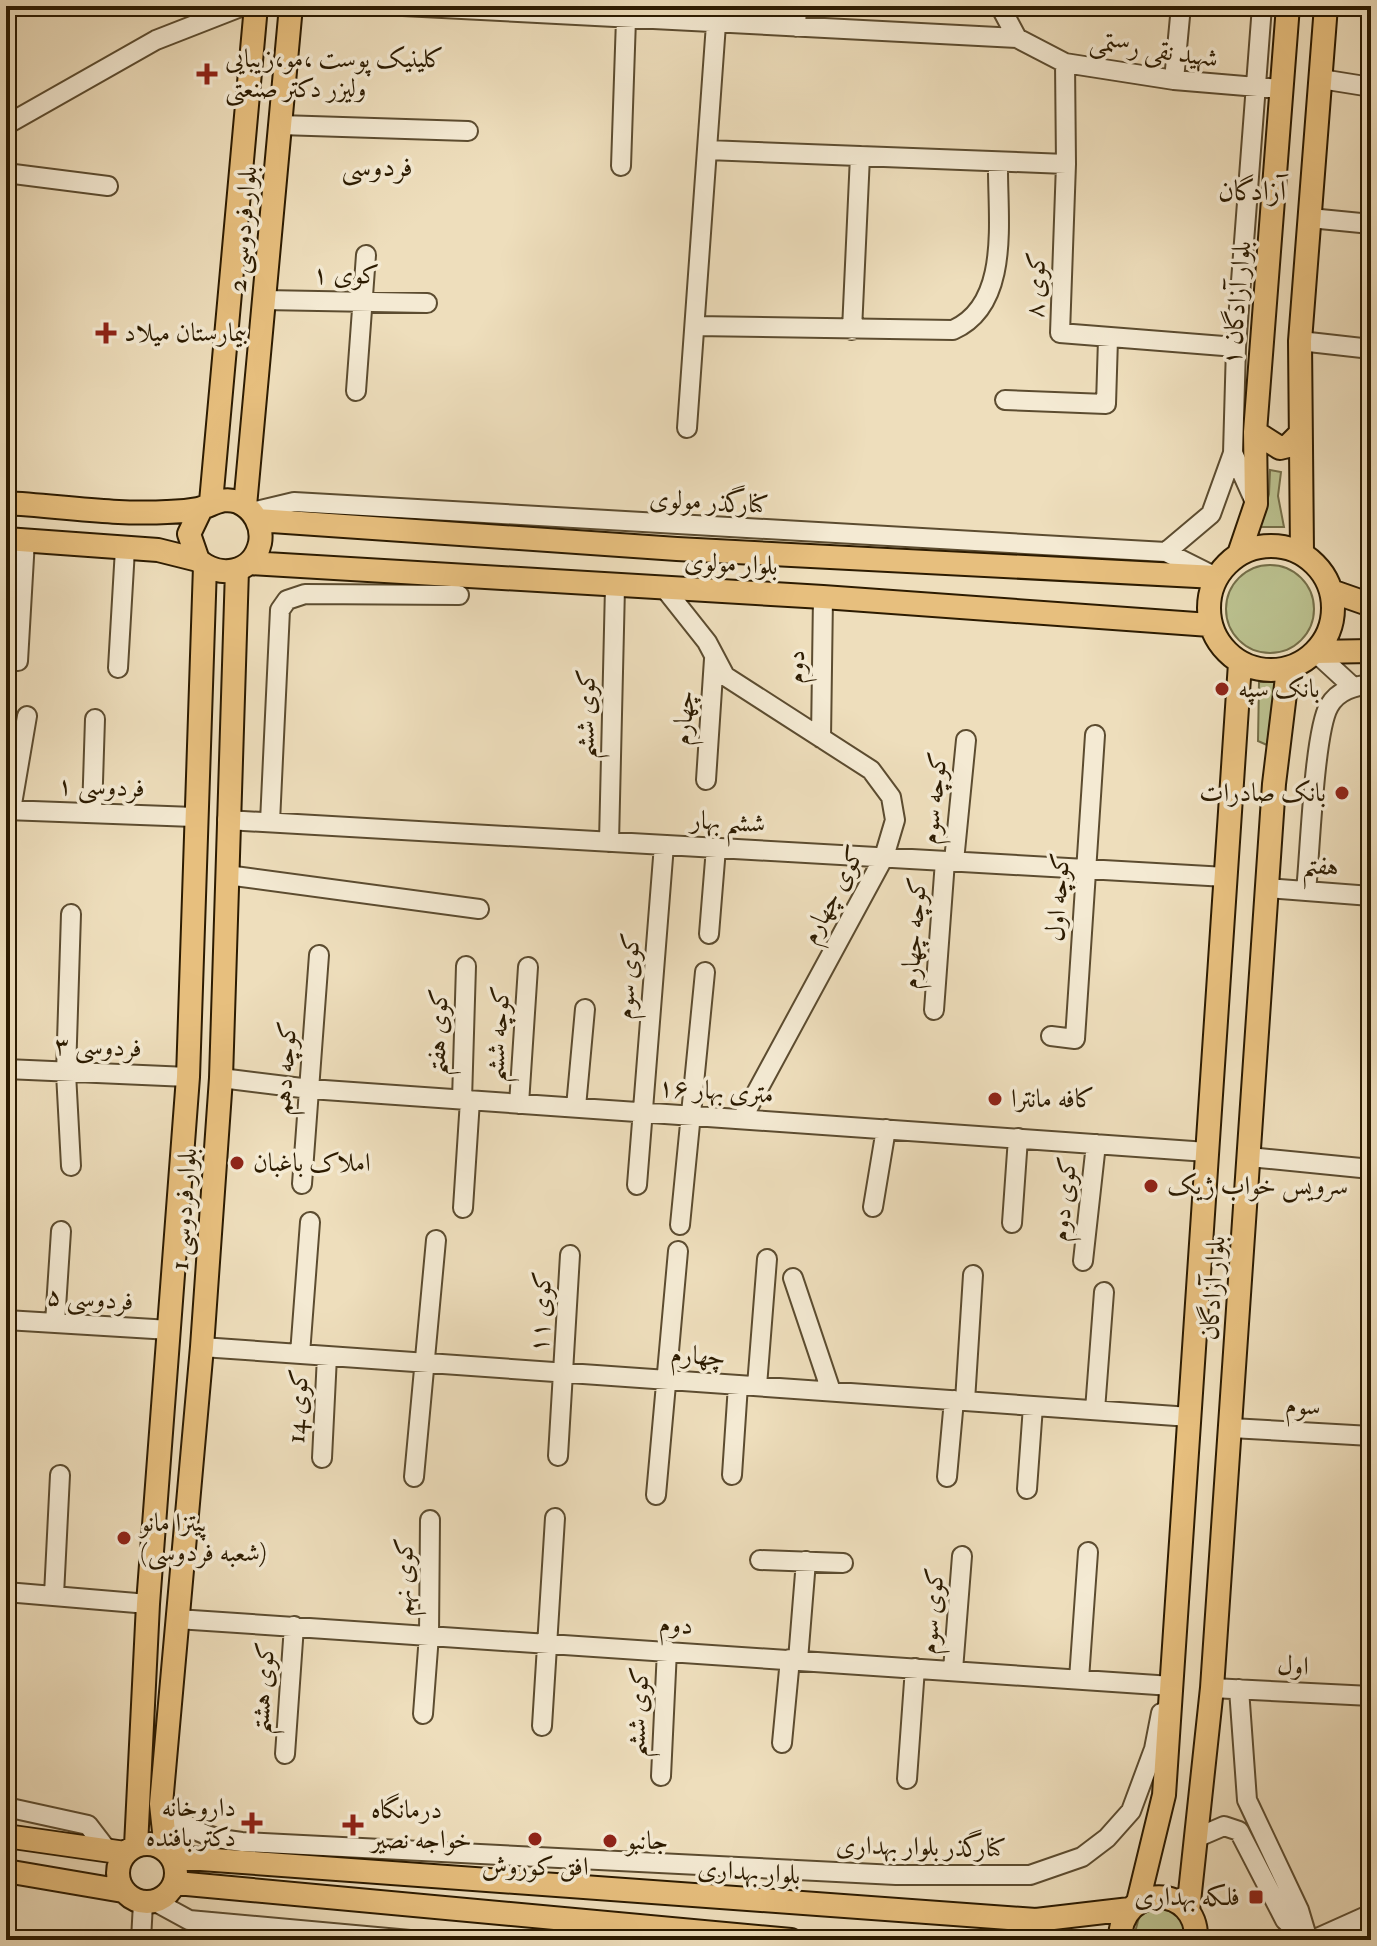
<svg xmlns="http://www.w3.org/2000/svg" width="1377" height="1946" font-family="'IM FELL Double Pica',Amiri,serif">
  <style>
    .green { fill: #bbc18f; stroke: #746e48; stroke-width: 2 }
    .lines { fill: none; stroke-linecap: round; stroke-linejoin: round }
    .minor-casing { stroke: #5c4c30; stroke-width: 22 }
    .major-casing { stroke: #2c1b01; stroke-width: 26 }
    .minor { stroke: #f4ead3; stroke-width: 18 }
    .major { stroke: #e7bf7e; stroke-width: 22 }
    .poi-dot { fill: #8f2418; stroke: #f4ead3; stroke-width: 3 }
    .labels { text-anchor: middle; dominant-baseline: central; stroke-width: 7; stroke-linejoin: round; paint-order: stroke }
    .street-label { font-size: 26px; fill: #2c1b01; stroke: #f4ead3 }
    .poi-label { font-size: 26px; fill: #2c1b01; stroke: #f4ead3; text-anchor: start }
    .neighbourhood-label { font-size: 28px; fill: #2c1b01; stroke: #f4ead3 }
  </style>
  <rect width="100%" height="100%" fill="#eedebc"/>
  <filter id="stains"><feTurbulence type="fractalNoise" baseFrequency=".0025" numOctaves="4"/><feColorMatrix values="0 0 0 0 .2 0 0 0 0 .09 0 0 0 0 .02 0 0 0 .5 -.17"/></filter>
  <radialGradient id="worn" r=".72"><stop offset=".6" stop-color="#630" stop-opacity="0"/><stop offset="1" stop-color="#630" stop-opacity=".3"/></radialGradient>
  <path class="green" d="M1270 470 1281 472 1278 496 1284 527H1260L1269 494Z
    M1226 609a44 44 0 1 1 88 0a44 44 0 1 1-88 0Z
    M1276 681 1267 745 1258 741 1259 682Z
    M1155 1907C1177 1911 1184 1918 1187 1940H1133L1139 1917Z"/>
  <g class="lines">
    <g class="minor-casing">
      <path id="minor" d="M403 6 1017 38 1065 63 1174 80 1282 89
        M1000 6 1017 38
        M796 27 797 6
        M1065 63 1066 164 1060 333 1236 347
        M1321 79 1371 87
        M1174 80 1181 6
        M6 125 156 40 243 6
        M280 125 468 131
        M707 150 1066 164
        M621 166 626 19
        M6 173 108 186
        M1310 218 1371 224
        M264 300 427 303
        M695 326 953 330C1012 304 997 216 998 162
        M852 330 860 156
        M1300 341 1371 349
        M356 391 366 255
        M1005 400 1106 404 1108 339
        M687 428 716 24
        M1233 453 1255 502
        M252 512 294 502 1166 552 1211 514 1233 453 1236 347 1262 6
        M1166 552 1210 574
        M665 589 707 642 725 676 871 770 891 797 895 820 884 857 742 1119
        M1315 652 1352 686
        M18 661 25 540
        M118 668 125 549
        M821 738 823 597
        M706 780 714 659
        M6 810 194 817
        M11 810 27 716
        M92 813 95 719
        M227 820 1226 877
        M270 822 280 610 287 600 305 594 459 595
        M609 842 615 587
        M954 861 966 740
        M227 875 479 909
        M1267 888 1371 896
        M1306 891C1310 854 1314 732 1329 706 1338 690 1355 686 1371 684
        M709 934 716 848
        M934 1010 945 861
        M1051 1036 1075 1039 1095 735
        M6 1069 188 1077
        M221 1078 310 1089 1207 1152
        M462 1100 466 966
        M519 1104 528 967
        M576 1107 585 1009
        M1249 1157 1371 1169
        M71 1166 66 1073 71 914
        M302 1184 319 955
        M637 1185 664 845
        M873 1207 886 1129
        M463 1208 470 1100
        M1012 1223 1018 1138
        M680 1225 705 972
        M1083 1261 1096 1144
        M793 1278 831 1391
        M6 1320 170 1330
        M55 1323 61 1231
        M202 1347 1190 1417
        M300 1354 310 1222
        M757 1386 767 1259
        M965 1401 973 1275
        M1095 1410 1104 1292
        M1231 1428 1371 1436
        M558 1456 570 1255
        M322 1458 327 1356
        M732 1475 738 1385
        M414 1477 436 1240
        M947 1477 954 1400
        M1027 1489 1033 1406
        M656 1495 678 1251
        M760 1560 843 1563
        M6 1592 148 1604
        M54 1595 60 1475
        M177 1619 1172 1686
        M798 1660 806 1561
        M953 1670 962 1556
        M1079 1679 1088 1552
        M1212 1688 1371 1696
        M1239 1689 1247 1800 1299 1910 1308 1940
        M423 1714 429 1635 430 1520
        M542 1726 555 1518
        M782 1743 790 1659
        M285 1754 294 1626
        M661 1776 667 1650
        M907 1779 915 1668
        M161 1804C190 1830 203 1838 242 1842L896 1875H1030L1082 1857 1107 1838 1131 1811 1154 1749 1161 1713
        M6 1807 88 1825 108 1851
        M1196 1838 1224 1826 1239 1831 1285 1920 1306 1940
        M156 1902 189 1920 410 1940
        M141 1940 143 1903
        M1313 1940 1371 1914"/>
    </g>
    <g class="major-casing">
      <path id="major" d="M1255 432 1280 448 1288 446 1298 436
        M211 502 256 6
        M6 503C59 506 114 515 167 512 177 512 188 511 198 509 212 506 221 496 238 502 254 509 263 526 260 543 253 574 219 579 198 560L189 534 201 509
        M245 506 291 6
        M257 520 677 549 1216 577
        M6 539 158 550 198 560
        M1209 608a62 62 0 1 1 124 0a62 62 0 1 1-124 0Z
        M1302 553 1300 341 1326 6
        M1239 554 1256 504 1255 432 1288 6
        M249 563 823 597 1210 625
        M1331 591 1371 605
        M1315 652 1371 651
        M6 1836 125 1853
        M118 1873a29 29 0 1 1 58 0a29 29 0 1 1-58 0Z
        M136 1846 148 1604 188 1077 205 566
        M166 1850 161 1804 202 1347 221 1078 237 570
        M173 1857 1036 1920 1130 1909
        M6 1871 123 1891
        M176 1883 791 1940
        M1138 1902 1164 1795 1240 663
        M1188 1911 1212 1688 1274 784 1288 669
        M1120 1940C1120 1882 1199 1884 1196 1940"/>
    </g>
    <use href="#minor" class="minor"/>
    <use href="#major" class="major"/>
  </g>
  <g class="poi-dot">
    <path d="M203 62h8v8h8v8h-8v8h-8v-8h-8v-8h8z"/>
    <path d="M102 321h8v8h8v8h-8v8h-8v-8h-8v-8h8z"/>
    <circle cx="1222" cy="689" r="8"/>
    <circle cx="1342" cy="793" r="8"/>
    <circle cx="995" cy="1099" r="8"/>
    <circle cx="237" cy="1163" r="8"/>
    <circle cx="1151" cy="1186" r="8"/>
    <circle cx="124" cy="1538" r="8"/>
    <path d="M248 1811h8v8h8v8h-8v8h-8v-8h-8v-8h8z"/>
    <path d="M349 1813h8v8h8v8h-8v8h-8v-8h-8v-8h8z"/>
    <circle cx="535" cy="1839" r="8"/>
    <circle cx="610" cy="1841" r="8"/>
    <rect x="1248" y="1889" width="16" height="16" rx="4"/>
  </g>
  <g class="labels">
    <g class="street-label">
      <text transform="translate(1154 50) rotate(8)">شهید نقی رستمی</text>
      <text transform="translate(243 229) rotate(-85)">بلوار فردوسی 2</text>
      <text transform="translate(346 275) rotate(1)">کوی ۱</text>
      <text transform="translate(1036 285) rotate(-88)">کوی ۸</text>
      <text transform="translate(1237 303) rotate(-85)">بلوار آزادگان ۱</text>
      <text transform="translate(709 502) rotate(3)">کنارگذر مولوی</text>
      <text transform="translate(731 564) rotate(3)">بلوار مولوی</text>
      <text transform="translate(796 667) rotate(-89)">دوم</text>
      <text transform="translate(586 714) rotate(-89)">کوی ششم</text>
      <text transform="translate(684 718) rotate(-86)">چهارم</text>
      <text transform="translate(101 787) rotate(2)">فردوسی ۱</text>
      <text transform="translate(934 798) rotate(-84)">کوچه سوم</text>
      <text transform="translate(728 822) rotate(3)">ششم بهار</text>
      <text transform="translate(1321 866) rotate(5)">هفتم</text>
      <text transform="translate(833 895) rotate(-62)">کوی چهارم</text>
      <text transform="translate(1058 897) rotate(-86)">کوچه اول</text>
      <text transform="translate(914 933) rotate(-86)">کوچه چهارم</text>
      <text transform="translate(628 976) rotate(-85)">کوی سوم</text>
      <text transform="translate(438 1032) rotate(-88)">کوی هفتم</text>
      <text transform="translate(498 1034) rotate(-86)">کوچه ششم</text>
      <text transform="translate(98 1047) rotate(2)">فردوسی ۳</text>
      <text transform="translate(285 1068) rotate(-86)">کوچه دهم</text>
      <text transform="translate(716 1091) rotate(4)">۱۶ متری بهار</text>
      <text transform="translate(1064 1199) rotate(-84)">کوی دوم</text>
      <text transform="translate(184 1209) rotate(-86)">بلوار فردوسی 1</text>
      <text transform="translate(1213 1288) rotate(-86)">بلوار آزادگان</text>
      <text transform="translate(90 1299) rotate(4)">فردوسی ۵</text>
      <text transform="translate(541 1312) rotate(-87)">کوی ۱۱</text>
      <text transform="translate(698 1356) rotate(4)">چهارم</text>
      <text transform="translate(298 1406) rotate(-87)">کوی 14</text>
      <text transform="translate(1303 1406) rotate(3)">سوم</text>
      <text transform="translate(404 1577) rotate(-89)">کوی نهم</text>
      <text transform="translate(932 1611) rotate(-85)">کوی سوم</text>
      <text transform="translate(676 1625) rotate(4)">دوم</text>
      <text transform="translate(1293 1666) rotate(3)">اول</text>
      <text transform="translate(263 1688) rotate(-86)">کوی هشتم</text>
      <text transform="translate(638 1712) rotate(-87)">کوی ششم</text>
      <text transform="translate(921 1847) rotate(1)">کنارگذر بلوار بهداری</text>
      <text transform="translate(749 1872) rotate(4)">بلوار بهداری</text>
    </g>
    <g class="poi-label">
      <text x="225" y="59">کلینیک پوست ،مو،زیبایی<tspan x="225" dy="30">ولیزر دکتر صنعتی</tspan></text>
      <text x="124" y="333">بیمارستان میلاد</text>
      <text x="1238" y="689">بانک سپه</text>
      <text x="1326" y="793" text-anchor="end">بانک صادرات</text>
      <text x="1011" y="1099">کافه مانترا</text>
      <text x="253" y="1163">املاک باغبان</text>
      <text x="1167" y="1186">سرویس خواب ژیک</text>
      <text x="140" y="1523">پیتزا مانو<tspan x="140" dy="30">(شعبه فردوسی)</tspan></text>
      <text x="236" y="1808" text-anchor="end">داروخانه<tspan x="236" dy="30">دکتر بافنده</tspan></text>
      <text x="371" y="1810">درمانگاه<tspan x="371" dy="30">خواجه نصیر</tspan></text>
      <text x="626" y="1841">جانبو</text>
      <text x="535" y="1867" text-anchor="middle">افق کوروش</text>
      <text x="1240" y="1897" text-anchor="end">فلکه بهداری</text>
    </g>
    <g class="neighbourhood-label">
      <text x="377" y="167">فردوسی</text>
      <text x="1252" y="191">آزادگان</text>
    </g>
  </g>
  <rect width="1377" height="1946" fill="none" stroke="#eedebc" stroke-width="32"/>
  <rect x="8" y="8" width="1361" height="1930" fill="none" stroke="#2c1b01" stroke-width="4"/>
  <rect x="16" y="16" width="1345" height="1914" fill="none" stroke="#2c1b01" stroke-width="2"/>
  <rect width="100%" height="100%" filter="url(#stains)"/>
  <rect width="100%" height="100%" fill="url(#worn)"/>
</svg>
